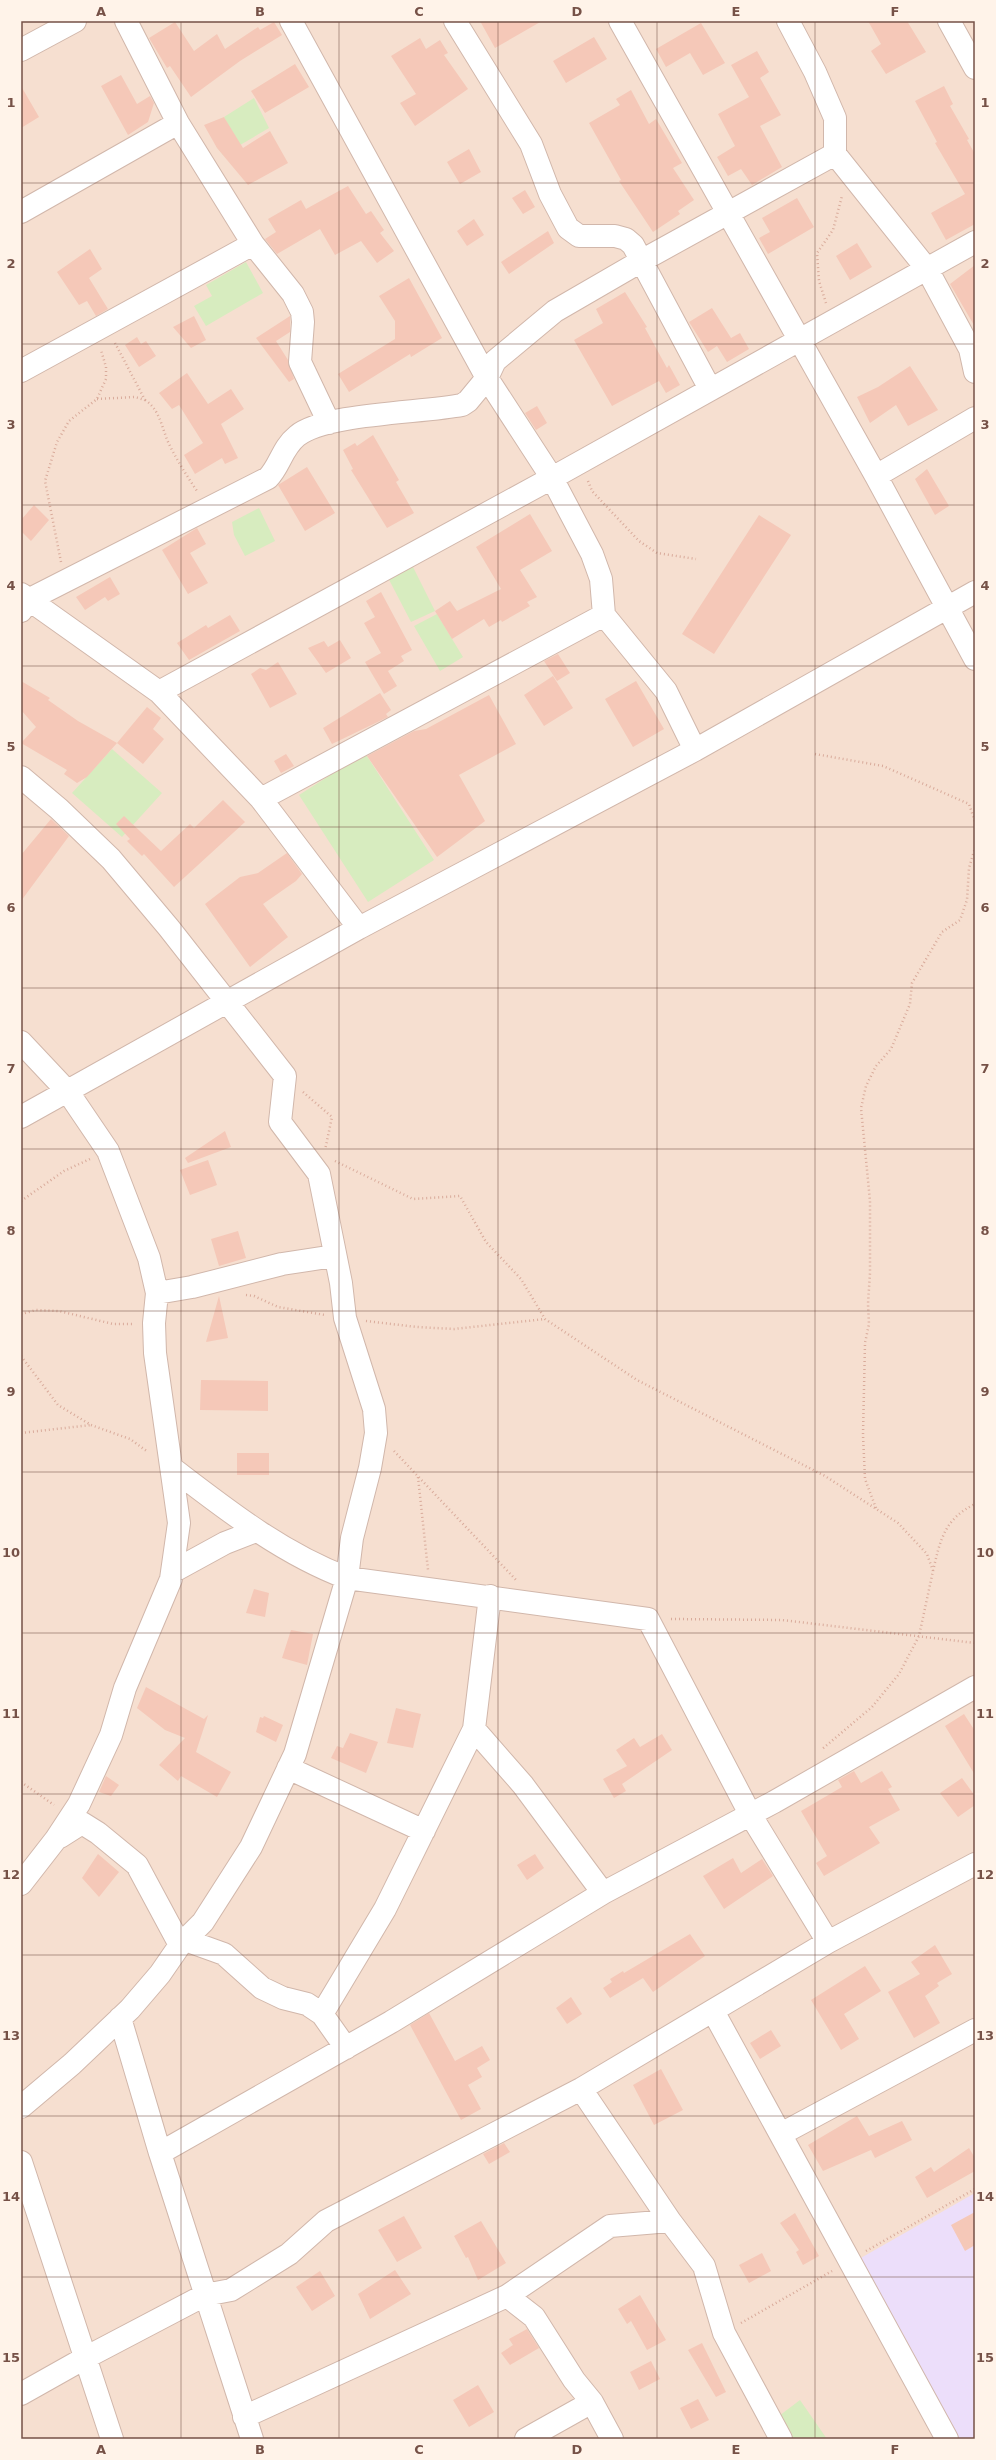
<svg xmlns="http://www.w3.org/2000/svg" width="996" height="2460" font-family="'DejaVu Sans',sans-serif">
  <style>
    .residential { fill: #f6dfd0 }
    .education { fill: #ecdefa }
    .green { fill: #d7ecbf }
    .building { fill: #f5c8b8 }
    .lines { fill: none; stroke-linecap: round; stroke-linejoin: round }
    .minor-casing { stroke: #d1b7ab; stroke-width: 24 }
    .path { stroke: #d9ab9b; stroke-width: 2.5; stroke-dasharray: 1 3; stroke-linecap: butt }
    .minor { stroke: #fff; stroke-width: 22 }
    .grid { fill: none; stroke: #765147; stroke-width: 1; stroke-opacity: 0.55 }
    .neatline { fill: none; stroke: #765147; stroke-width: 1.5 }
    .grid-label { font-size: 13px; text-anchor: middle; font-weight: bold; fill: #765147 }
  </style>
  <rect width="100%" height="100%" fill="#feefe2"/>
  <path class="residential" d="M21 21H975V2439H21Z"/>
  <path class="education" d="M975 2193V2439H950L852 2263Z"/>
  <path class="green" d="M254 98 269 128 223 155 216 146 228 139 230 128 224 117Z
    M246 262 263 293 206 326 194 306 212 296 206 285Z
    M259 508 275 541 245 556 234 535 232 522Z
    M408 557 435 611 411 622 384 570Z
    M437 614 463 657 440 671 414 626Z
    M112 749 162 793 122 837 72 793Z
    M365 753 434 860 368 902 299 795Z
    M800 2400 827 2439H786L775 2419Z"/>
  <path class="building" d="M480 21H542L495 48Z
    M868 21H907L926 52 886 74 871 51 881 44Z
    M175 22 194 51 217 34 225 49 258 27 260 30 274 22 282 35 240 61 191 97 170 66 167 68 149 38Z
    M701 23 725 63 703 75 690 53 666 67 656 49Z
    M594 37 607 59 566 83 553 61Z
    M420 38 426 49 440 40 448 53 444 55 468 89 415 126 400 103 416 94 391 56Z
    M757 51 769 72 760 78 781 115 760 126 782 167 752 185 741 169 728 176 717 157 735 146 718 114 749 97 731 65Z
    M295 64 309 87 265 113 251 91Z
    M121 75 137 104 150 96 154 103 148 122 128 135 101 86Z
    M21 86 39 117 21 128Z
    M944 86 953 104 950 106 969 139 967 140 975 154V224L946 240 931 213 965 194 935 143 937 142 915 101Z
    M631 90 649 124 656 119 682 163 673 168 694 200 678 211 680 214 653 232 619 181 621 180 589 123 620 105 616 99Z
    M224 117 243 148 270 131 288 163 248 185 217 148 204 125Z
    M469 149 481 172 460 184 447 162Z
    M348 186 366 214 371 211 384 230 380 233 394 251 377 263 361 241 335 255 320 229 277 254 265 239 276 232 268 219 301 200 306 209Z
    M525 190 535 207 523 214 512 198Z
    M797 198 814 227 768 254 759 238 770 232 762 218Z
    M474 219 484 235 467 246 457 231Z
    M548 231 554 243 509 274 501 262Z
    M857 243 872 267 850 280 836 256Z
    M90 249 102 269 89 278 108 309 96 316 87 301 79 305 57 272Z
    M975 265V327L950 284Z
    M409 278 442 338 411 357 410 354 349 392 338 374 395 339V321L379 296Z
    M625 292 647 327 645 328 667 368 669 365 680 385 666 393 659 381 612 406 574 340 603 323 596 309Z
    M712 308 731 338 740 333 749 349 727 362 717 346 708 352 689 322Z
    M194 316 206 340 191 348 173 327Z
    M290 316V332L276 341 288 360 294 379 289 382 256 338Z
    M137 337 141 344 146 341 156 356 139 367 125 345Z
    M910 366 938 410 908 426 896 405 870 423 857 397 878 387Z
    M187 373 208 404 231 389 244 409 221 424 238 458 225 464 222 458 195 474 184 455 203 443 179 405 172 409 159 393Z
    M537 406 547 423 536 430 525 413Z
    M373 435 399 480 396 482 414 513 387 528 351 470 353 469 343 450 355 443 357 446Z
    M307 467 335 513 305 531 278 485Z
    M927 469 949 506 935 515 915 479Z
    M34 505 49 520 31 541 21 531V520Z
    M530 514 552 551 520 570 537 597 527 602 530 606 502 622 501 620 489 627 484 619 452 639 435 611 450 601 457 611 501 589 476 547Z
    M759 515 791 535 714 654 682 634Z
    M197 528 206 544 190 553 208 583 188 594 162 550Z
    M110 577 120 594 108 601 105 597 85 610 76 597Z
    M381 592 412 650 401 656 404 661 388 671 397 686 384 694 365 662 381 653 364 623 375 617 366 601Z
    M230 615 240 631 189 660 177 643 206 625 208 628Z
    M340 640 351 658 326 673 308 648 324 641 328 647Z
    M558 654 570 673 557 681 544 661Z
    M278 662 297 694 270 708 251 674 260 668 266 670Z
    M553 676 573 708 544 726 524 695Z
    M21 681 50 698 48 700 78 721 117 743 87 777 77 783 64 774 67 770 21 743 36 727 21 710Z
    M636 681 664 729 633 747 605 699Z
    M380 693 391 710 386 714 388 717 332 744 323 728Z
    M489 695 516 744 459 775 485 821 437 857 367 756 414 731 426 729Z
    M147 707 161 718 153 729 164 739 143 764 117 743Z
    M286 754 294 766 281 773 274 761Z
    M223 800 245 822 174 887 144 854 142 856 127 841 130 839 116 824 124 816 161 851 190 824 194 828Z
    M51 819 69 836 21 901V855Z
    M287 853 302 874 296 881 263 904 288 937 250 967 205 904 240 877 258 873Z
    M225 1131 231 1147 188 1163 185 1158Z
    M208 1160 217 1185 190 1195 180 1170Z
    M238 1231 246 1258 219 1266 211 1239Z
    M219 1296 228 1338 206 1342Z
    M201 1380 268 1381V1411L200 1410Z
    M237 1453H269V1475H237Z
    M254 1589 269 1593 265 1617 246 1613Z
    M291 1630 313 1634 307 1665 282 1658Z
    M146 1687 204 1719 208 1715 196 1752 231 1772 217 1797 181 1776 178 1781 159 1765 185 1738 165 1730 137 1708Z
    M396 1708 421 1714 413 1748 387 1743Z
    M964 1714 975 1731V1775L945 1726Z
    M264 1716 283 1725 276 1742 256 1732 260 1717 263 1718Z
    M350 1733 378 1742 366 1773 331 1758 337 1746 343 1748Z
    M662 1734 672 1750 622 1784 626 1791 614 1798 603 1779 627 1766 616 1750 634 1738 640 1747Z
    M854 1771 861 1783 882 1771 892 1787 888 1789 900 1810 869 1827 880 1843 824 1876 816 1863 827 1856 801 1811 842 1787 838 1780Z
    M106 1776 119 1785 111 1796 99 1792Z
    M962 1778 975 1796V1805L958 1817 940 1793Z
    M98 1854 119 1872 99 1897 82 1878Z
    M535 1854 544 1868 527 1880 517 1865Z
    M733 1858 741 1873 762 1859 773 1876 724 1909 703 1876Z
    M690 1934 705 1956 653 1992 643 1978 610 1998 603 1988 612 1982 610 1979 623 1971 624 1973Z
    M935 1945 952 1974 937 1983 939 1986 925 1996 940 2023 914 2038 888 1992 920 1974 911 1962Z
    M865 1966 881 1991 844 2014 859 2039 841 2050 811 2000Z
    M571 1997 582 2014 567 2024 556 2008Z
    M429 2013 455 2061 482 2046 490 2060 477 2068 482 2077 468 2085 481 2109 461 2120 410 2025Z
    M771 2030 781 2046 760 2059 750 2043Z
    M661 2069 683 2110 654 2125 633 2085Z
    M857 2116 869 2136 902 2121 912 2140 875 2158 871 2150 823 2171 808 2145Z
    M504 2143 510 2152 489 2164 483 2154Z
    M969 2148 975 2158V2171L927 2198 915 2177 931 2167 934 2172Z
    M975 2212V2245L965 2251 951 2225Z
    M795 2213 819 2256 803 2265 796 2252 799 2250 780 2223Z
    M404 2216 422 2248 397 2262 378 2230Z
    M481 2221 506 2263 478 2280 468 2257 466 2258 454 2236Z
    M762 2253 771 2271 749 2283 739 2265Z
    M395 2270 411 2294 370 2319 358 2294Z
    M320 2271 335 2296 312 2311 296 2287Z
    M640 2295 666 2340 647 2350 631 2321 627 2324 618 2309Z
    M527 2329 539 2348 510 2365 501 2353 513 2345 509 2339Z
    M702 2343 726 2392 716 2397 688 2350Z
    M651 2361 660 2379 639 2390 630 2372Z
    M478 2385 494 2412 469 2427 453 2400Z
    M698 2399 709 2420 691 2429 680 2408Z"/>
  <g class="lines">
    <g class="minor-casing">
      <path id="minor" d="M126 21 178 123 253 244 293 294 302 312 303 322 300 362 329 423
        M291 21 487 378 552 478 592 554 601 579 604 615 666 691 695 750
        M455 21 531 144 550 194 568 228 579 236H615L626 239 633 245 710 389
        M620 21 876 476 975 659
        M788 21 815 72 835 118V154L927 269 970 349 975 372
        M949 21 975 68
        M21 50 75 21
        M21 212 178 123
        M21 371 253 244
        M876 476 975 418
        M21 594 159 692 261 799 359 928
        M21 611 30 599 268 478C280 466 282 448 297 436 325 413 422 413 462 405L468 401 487 378 495 361 555 311 643 260 835 154
        M159 692 552 478 975 242
        M21 777 59 809 111 859 169 928 285 1076 280 1122 319 1174 341 1283 345 1318 374 1409 376 1433 370 1468 352 1538 347 1578 295 1754 251 1847 203 1922 180 1945 160 1974 130 2009 72 2064 21 2107
        M261 799 604 615
        M21 1042 68 1092 108 1151 149 1258 157 1293 154 1323 155 1353 179 1523 171 1579 125 1688 111 1735 79 1804 56 1839 21 1884
        M21 1117 359 928 695 750 975 592
        M157 1293 192 1287 282 1264 334 1256
        M172 1468C227 1510 281 1553 347 1578L648 1619 750 1814 828 1942
        M172 1572 225 1543 256 1531
        M474 1729 523 1785 603 1893
        M288 1768 424 1831
        M60 1837 82 1823 98 1833 137 1865 180 1945
        M185 1940 224 1954 262 1988 283 1998 307 2004 322 2014 346 2048
        M713 2011 947 2439
        M322 2014 385 1909 474 1729 490 1596
        M120 2018 160 2153 252 2439
        M581 2089 670 2221 704 2266 724 2333 781 2439
        M781 2134 975 2030
        M160 2153 391 2022 603 1893 774 1802 975 1687
        M21 2162 112 2439
        M507 2296 534 2317 574 2380 592 2402 612 2439
        M21 2394 85 2358 205 2295 231 2290 289 2254 326 2221 581 2089 828 1942 975 1864
        M244 2417 507 2296 610 2226 670 2221
        M526 2439 592 2402"/>
    </g>
    <path class="path" d="M826 303 819 281 817 253 833 230 842 196
      M97 399 135 397 145 400 115 343
      M145 400C161 410 162 431 170 446 178 462 187 476 197 491
      M588 481 592 491 639 541 657 553 696 559
      M61 562 45 481 57 442 69 421 97 399 101 390 106 379V367L101 350
      M815 754 883 766 969 804 975 822
      M303 1092 332 1117 325 1150
      M335 1161 413 1199 460 1196 486 1242 521 1279 545 1319 637 1380 825 1476 898 1523 927 1554 933 1571 919 1636 899 1674 872 1707 821 1750
      M21 1201 64 1171 90 1159
      M246 1295 254 1296 278 1307 325 1315
      M21 1314 36 1310 59 1311 113 1324H134
      M366 1321 417 1327 454 1329 545 1319
      M21 1356 58 1405 91 1425 130 1439 148 1452
      M21 1433 91 1425
      M394 1451 517 1581
      M418 1477 428 1570
      M876 1508 865 1479 863 1435 865 1343 869 1324 868 1304 870 1273V1201L861 1108 866 1086 876 1066 891 1049 910 1004 912 983 942 932 960 920 967 900 969 868 975 848
      M933 1571C940 1541 944 1519 975 1504
      M671 1619 782 1620 975 1643
      M21 1782 54 1805
      M866 2251 975 2189
      M741 2323 832 2271"/>
    <use href="#minor" class="minor"/>
  </g>
  <path class="grid" d="M181 21V2439M339 21V2439M498 21V2439M657 21V2439M815 21V2439M21 183H975M21 344H975M21 505H975M21 666H975M21 827H975M21 988H975M21 1149H975M21 1311H975M21 1472H975M21 1633H975M21 1794H975M21 1955H975M21 2116H975M21 2277H975"/>
  <rect width="996" height="2460" fill="none" stroke="#fff3e9" stroke-width="44"/>
  <rect x="22" y="22" width="952" height="2416" class="neatline"/>
  <g class="grid-label">
    <text x="101" y="16">A</text>
    <text x="260" y="16">B</text>
    <text x="419" y="16">C</text>
    <text x="577" y="16">D</text>
    <text x="736" y="16">E</text>
    <text x="895" y="16">F</text>
    <text x="11" y="107">1</text>
    <text x="985" y="107">1</text>
    <text x="11" y="268">2</text>
    <text x="985" y="268">2</text>
    <text x="11" y="429">3</text>
    <text x="985" y="429">3</text>
    <text x="11" y="590">4</text>
    <text x="985" y="590">4</text>
    <text x="11" y="751">5</text>
    <text x="985" y="751">5</text>
    <text x="11" y="912">6</text>
    <text x="985" y="912">6</text>
    <text x="11" y="1073">7</text>
    <text x="985" y="1073">7</text>
    <text x="11" y="1235">8</text>
    <text x="985" y="1235">8</text>
    <text x="11" y="1396">9</text>
    <text x="985" y="1396">9</text>
    <text x="11" y="1557">10</text>
    <text x="985" y="1557">10</text>
    <text x="11" y="1718">11</text>
    <text x="985" y="1718">11</text>
    <text x="11" y="1879">12</text>
    <text x="985" y="1879">12</text>
    <text x="11" y="2040">13</text>
    <text x="985" y="2040">13</text>
    <text x="11" y="2201">14</text>
    <text x="985" y="2201">14</text>
    <text x="11" y="2362">15</text>
    <text x="985" y="2362">15</text>
    <text x="101" y="2454">A</text>
    <text x="260" y="2454">B</text>
    <text x="419" y="2454">C</text>
    <text x="577" y="2454">D</text>
    <text x="736" y="2454">E</text>
    <text x="895" y="2454">F</text>
  </g>
</svg>
